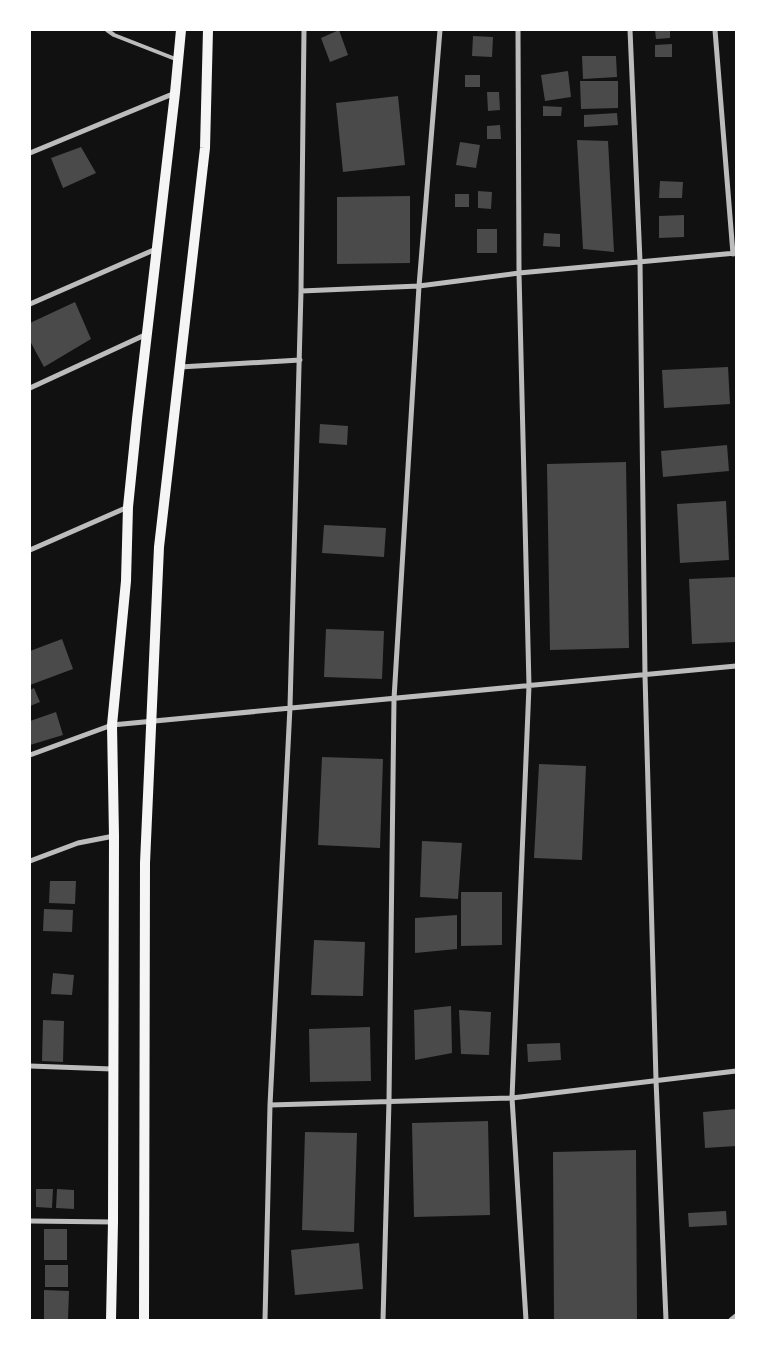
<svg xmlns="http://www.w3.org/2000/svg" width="766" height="1350" font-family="Arial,sans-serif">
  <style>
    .building { fill: #4a4a4a }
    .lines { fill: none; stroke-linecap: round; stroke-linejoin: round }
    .service { stroke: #bcbcbc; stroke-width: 4 }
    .minor { stroke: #bcbcbc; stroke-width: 5 }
    .secondary { stroke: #f5f5f5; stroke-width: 10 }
  </style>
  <rect width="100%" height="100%" fill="#111"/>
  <path class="building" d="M339 30 348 55 330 62 321 38Z
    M655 30H670V38L656 39Z
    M473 36 493 37 492 57 472 56Z
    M672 44V57H655V45Z
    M582 56H616L617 77 583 79Z
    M568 71 571 97 545 101 541 75Z
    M465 75H480V87H465Z
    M580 81H618V108L581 109Z
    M487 92H499L500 110 488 111Z
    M398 96 405 165 343 172 336 103Z
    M543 106 562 107 561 116H543Z
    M617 113 618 125 584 127V115Z
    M500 125 501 139H487V126Z
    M577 140 608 141 614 252 583 249Z
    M460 142 480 145 476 168 456 165Z
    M81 147 96 173 63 188 51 158Z
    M660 181 683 182 682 198H659Z
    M478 191 492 192 491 209 478 208Z
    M455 194H469V207H455Z
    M410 196V263L337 264V197Z
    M684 215V237L659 238V216Z
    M477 229H497V253H477Z
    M544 233 560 234V247L543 246Z
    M75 302 91 339 44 367 30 341V323Z
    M728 367 730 404 664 408 662 370Z
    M320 424 348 426 347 445 319 443Z
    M727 445 729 471 663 477 661 451Z
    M626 462 629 648 550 650 547 464Z
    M726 501 729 560 680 563 677 504Z
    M324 525 386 528 384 557 322 553Z
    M736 577V642L692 644 689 579Z
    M326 629 384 631 382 679 324 677Z
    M62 639 73 669 30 685V651Z
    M34 688 40 702 30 706V690Z
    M56 712 63 735 30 745V721Z
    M322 757 383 759 380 848 318 845Z
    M539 764 586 766 582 860 534 858Z
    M422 841 462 843 458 899 420 897Z
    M50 881H76L75 904 49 903Z
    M461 892H502V945L461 946Z
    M44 909 73 910 72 932 43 931Z
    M457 915V949L415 953V918Z
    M314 940 365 942 363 996 311 995Z
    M53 973 74 975 72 995 51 994Z
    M451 1006 452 1053 415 1060 414 1010Z
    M459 1010 491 1012 489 1055 461 1054Z
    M43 1020 64 1021 63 1062 42 1061Z
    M370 1027 371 1081 310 1082 309 1029Z
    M560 1043 561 1060 528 1062 527 1044Z
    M736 1109V1146L705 1148 703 1112Z
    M488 1121 490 1215 414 1217 412 1123Z
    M305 1132 357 1133 354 1232 302 1230Z
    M636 1150 637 1320H554L553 1152Z
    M36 1189H53L52 1208 36 1207Z
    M57 1189 74 1190V1209L56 1208Z
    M726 1211 727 1225 689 1227 688 1213Z
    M44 1229H67V1260H44Z
    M359 1243 363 1289 295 1295 291 1250Z
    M45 1265H68V1287H45Z
    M44 1290 69 1291 68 1319H44Z"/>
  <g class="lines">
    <path class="service" d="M107 30 114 35 178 60"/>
    <path class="minor" d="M630 30 640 261 645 675 656 1080 666 1320
      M715 30 733 254
      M30 153 175 93
      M301 291 419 286 519 273 736 253
      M30 304 156 249
      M180 367 300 360
      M30 388 147 334
      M30 550 128 507
      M30 755 112 725 736 666
      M30 861 78 843 114 836
      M30 1066 112 1069
      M270 1105 512 1098 529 686 519 273 518 30
      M30 1221 113 1222
      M265 1320 270 1105 290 707 301 291 304 30
      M383 1320 389 1101 394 699 419 286 440 30
      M526 1320 512 1098 736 1071
      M731 1320 736 1316"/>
    <path class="secondary" d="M111 1320 113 1222 114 836 112 725 126 581 128 507 137 419 175 93 181 30
      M144 1320 145 863 159 547 205 148 208 30"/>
  </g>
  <rect width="766" height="1350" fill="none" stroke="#ffffff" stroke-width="62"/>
</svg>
